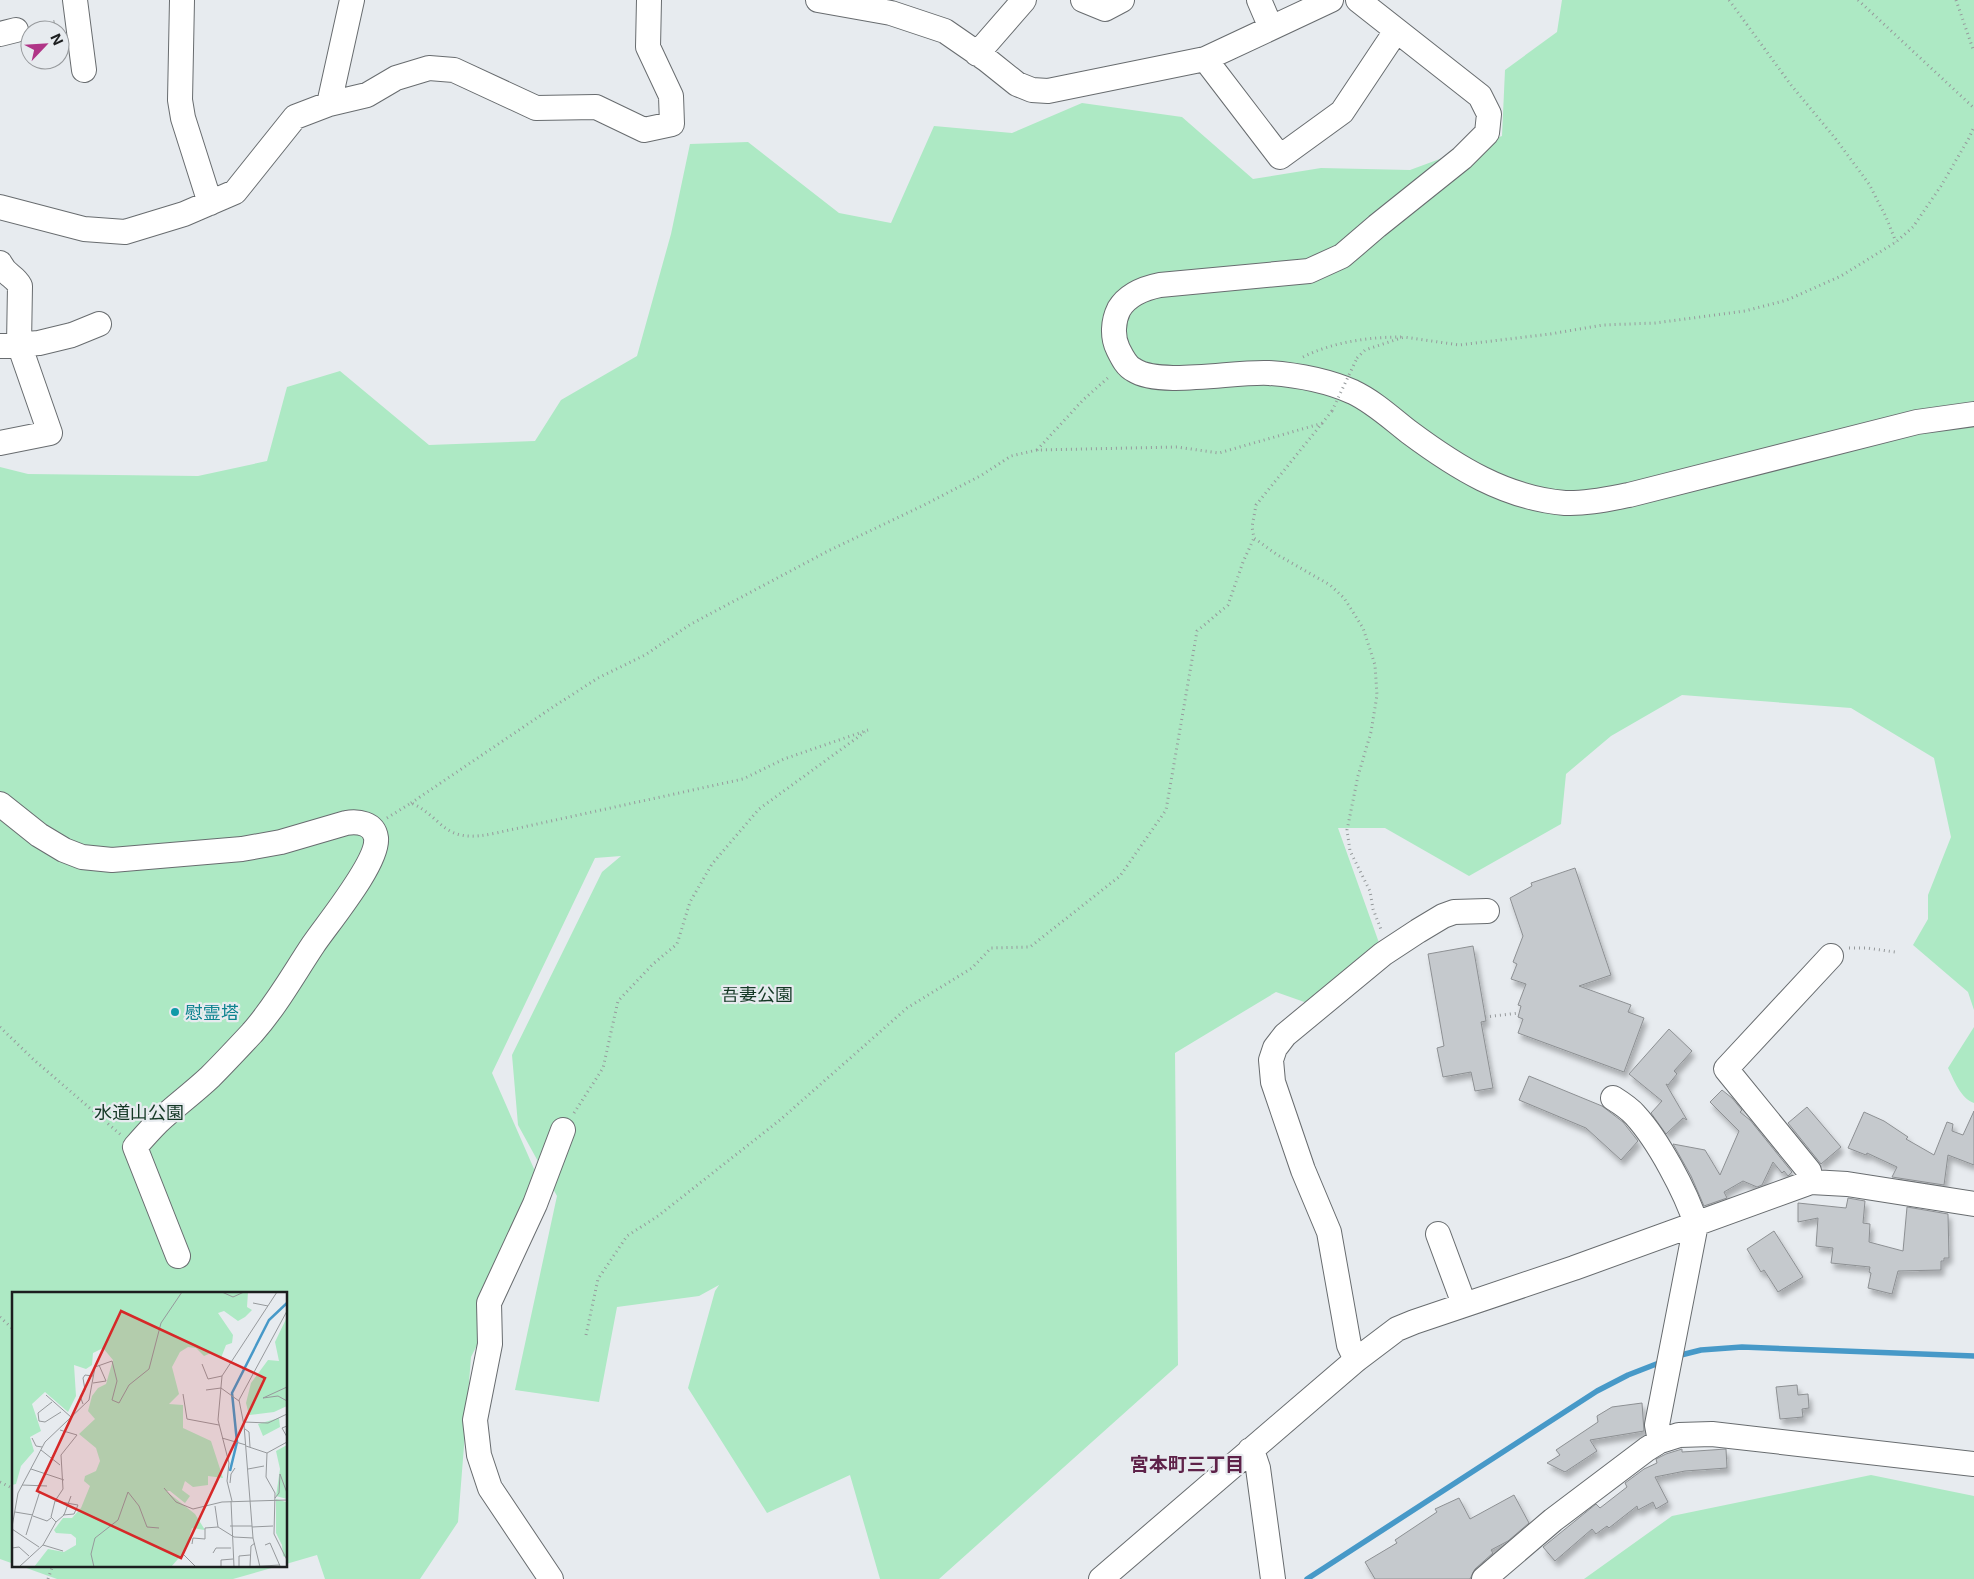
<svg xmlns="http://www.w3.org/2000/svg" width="1974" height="1579" font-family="Inter,'Noto Sans JP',sans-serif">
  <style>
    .green { fill: #ade9c4 }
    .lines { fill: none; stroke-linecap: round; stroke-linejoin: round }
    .stream { stroke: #4799c8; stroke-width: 5.5 }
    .building { fill: #c5c9cd; stroke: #8d9093; filter: url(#shadow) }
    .minor-casing { stroke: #686c6f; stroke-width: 26 }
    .path { stroke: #969a9c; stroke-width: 3; stroke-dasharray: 1 4; stroke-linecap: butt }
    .minor { stroke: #fff; stroke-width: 24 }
    .path-bridge { stroke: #969a9c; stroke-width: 3; stroke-dasharray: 1 4; stroke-linecap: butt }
    .culture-dot { fill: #0f9aa8; stroke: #e7ebef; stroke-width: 2 }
    .labels { text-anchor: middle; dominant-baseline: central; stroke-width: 4.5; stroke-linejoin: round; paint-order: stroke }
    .park-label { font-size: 18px; fill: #143825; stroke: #e7ebef }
    .culture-label { font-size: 18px; fill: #0d838f; stroke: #e7ebef; text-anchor: start }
    .neighbourhood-label { font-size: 19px; font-weight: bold; fill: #5e2249; stroke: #e7ebef }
    .inset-river { fill: none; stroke: #4799c8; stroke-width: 2.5 }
    .inset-road { fill: none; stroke: #96999c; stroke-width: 1 }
    .view { fill: #d62828; fill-opacity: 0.15; stroke: #d62828; stroke-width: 2.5 }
    .inset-edge { fill: none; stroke: #1c1e1f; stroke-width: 2.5 }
  </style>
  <defs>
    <filter id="shadow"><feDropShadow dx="3" dy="5.5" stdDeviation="2.5" flood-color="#0004"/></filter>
  </defs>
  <rect width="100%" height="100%" fill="#e7ebef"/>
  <path class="green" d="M1562 0H1974V1010L1968 992 1913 945 1928 919V895L1951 837 1934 758 1851 708 1682 695 1611 736 1566 774 1561 824 1469 876 1385 828H1338L1383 954 1310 1004 1276 992 1175 1053 1178 1365 939 1579H880L850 1475 767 1513 688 1388 715 1291 719 1285 699 1296 617 1307 599 1402 515 1390 557 1196 518 1125 512 1055 602 872 621 856 595 858 492 1073 545 1194 527 1247 471 1357 458 1522 420 1579H325L317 1555 286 1564V1293H14V1564L0 1559V467L28 474 198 476 267 461 287 387 340 371 429 445 535 441 561 400 637 356 671 234 690 144 748 142 839 213 891 223 934 126 1012 133 1082 103 1182 117 1253 179 1321 168 1410 170 1502 136 1505 70 1557 32Z
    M1974 1027V1103C1961 1099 1954 1080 1948 1068Z
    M1871 1475 1974 1496V1579H1584L1672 1516Z
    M18 1565H282L233 1579H57Z"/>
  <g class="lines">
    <path class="stream" d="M1677 1356 1701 1350 1742 1347 1974 1356
      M1307 1579 1597 1391 1628 1375 1664 1361"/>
  </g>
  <path class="building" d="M1575 868 1611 975 1579 986 1631 1005 1628 1012 1644 1018 1624 1072 1518 1033 1523 1019 1518 1017 1521 1006 1518 1005 1526 984 1511 979 1517 964 1513 962 1523 936 1510 898 1532 886 1531 883Z
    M1473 946 1486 1021 1481 1022 1493 1088 1475 1091 1471 1072 1443 1077 1437 1048 1444 1046 1428 954Z
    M1669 1029 1692 1051 1674 1071 1677 1074 1668 1085 1666 1084 1687 1120 1683 1118 1666 1134 1651 1113 1662 1101 1629 1074Z
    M1529 1076 1602 1106 1623 1122 1638 1141 1621 1160 1586 1128 1519 1100Z
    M1722 1090 1732 1098 1742 1110 1740 1112 1750 1120 1792 1172 1788 1176 1784 1171 1782 1173 1773 1162 1762 1185 1757 1187 1743 1181 1724 1192 1727 1198 1704 1206 1691 1176 1673 1144 1705 1150 1720 1175 1739 1131 1710 1102Z
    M1807 1107 1841 1147 1821 1164 1788 1123Z
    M1974 1111V1165L1948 1155 1944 1185 1892 1177 1897 1167 1867 1153 1866 1155 1848 1148 1864 1112 1884 1121 1908 1137 1906 1139 1934 1155 1947 1122 1953 1124 1952 1131 1963 1135Z
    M1848 1198 1865 1201 1863 1223 1870 1224 1869 1242 1903 1251 1907 1207 1948 1214 1949 1258H1944V1261H1941V1270L1898 1271 1892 1294 1868 1288 1871 1273 1869 1272 1870 1267 1831 1263 1833 1248 1816 1246 1818 1218 1798 1222V1203L1846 1208Z
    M1774 1231 1803 1277 1778 1292 1764 1270 1761 1272 1747 1249Z
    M1797 1385 1798 1395 1808 1394 1809 1408 1802 1409 1803 1417 1780 1419 1776 1387Z
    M1642 1403 1644 1431 1590 1440 1597 1451 1565 1472 1547 1463 1560 1455 1556 1450 1598 1422 1597 1416 1612 1407Z
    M1682 1449V1452L1726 1449 1727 1468 1685 1471 1655 1477 1668 1502 1656 1509 1653 1502 1638 1510 1637 1506 1609 1528 1607 1526 1596 1534 1592 1529 1555 1561 1543 1547 1596 1504 1600 1508 1627 1487 1625 1483 1644 1469 1657 1463 1656 1459 1666 1454Z
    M1514 1495 1529 1523 1508 1541 1491 1550 1493 1553 1475 1569 1470 1579H1375L1365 1562 1397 1543 1395 1540 1437 1512 1435 1509 1459 1498 1470 1519Z"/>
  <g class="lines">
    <g class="minor-casing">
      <path id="minor" d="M75 0 84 70
        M182 0 180 100 183 118 210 203
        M818 0 891 13 945 31 987 60 1017 84 1032 90 1048 91 1205 59 1331 0
        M1083 0 1105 9 1122 0
        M1259 0 1271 28
        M1358 0 1480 96 1489 114 1487 133 1462 158 1377 226 1342 256 1309 271 1160 285C1145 288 1128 294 1119 309 1113 321 1112 337 1118 349 1122 357 1126 366 1134 370 1160 387 1235 371 1269 373 1297 375 1328 381 1353 392 1374 402 1391 418 1409 432 1456 467 1505 498 1565 503 1586 504 1608 499 1629 495L1917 422 1974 414
        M0 34 16 30
        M977 54 1024 0
        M1205 59 1280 157 1342 112 1396 31
        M329 104 352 0
        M0 207 84 229 125 232 184 214 235 192 295 117 329 104 367 95 396 78 429 68 454 70 536 108 596 107 644 130 672 124 671 96 648 47 649 0
        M0 263C6 276 14 275 20 286L19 344 50 433 0 443
        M0 346 39 343 72 335 99 324
        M0 804 39 835 64 850 82 857 112 860 242 849 281 842 346 823C358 821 374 823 376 838 379 862 327 924 313 945 293 975 276 1006 252 1033 238 1048 224 1063 210 1077 193 1093 175 1106 158 1122 150 1130 142 1139 135 1147L178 1256
        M1613 1098C1621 1103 1629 1108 1635 1115 1658 1140 1686 1192 1696 1224L1657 1425 1660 1441
        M1811 1182 1809 1171 1726 1069 1831 956
        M1438 1234 1464 1304
        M1356 1360 1349 1345 1329 1232 1303 1170 1273 1082 1271 1060 1275 1048 1285 1035 1383 954 1418 931 1443 916 1454 912 1487 911
        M1250 1450 1255 1459 1258 1468 1273 1579
        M551 1579 490 1488 479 1455 475 1420 490 1344 489 1303 535 1204 563 1130
        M1101 1579 1356 1360 1397 1329 1414 1322 1574 1268 1811 1182 1847 1184 1974 1204
        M1484 1579 1553 1520 1647 1449 1660 1441 1679 1435 1712 1434 1974 1464"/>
    </g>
    <path class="path" d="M1729 0 1791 85 1835 138 1869 184 1886 217 1896 242
      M1858 0 1974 108
      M1956 0 1974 52
      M34 26 57 21
      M1303 357C1333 342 1369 337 1401 337
      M1357 358 1365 350 1404 337 1459 345 1550 334 1603 325 1655 323 1745 311 1787 300 1841 276 1896 242 1913 227 1941 186 1969 138 1974 127
      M1332 411 1256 505 1252 527 1254 538 1276 554 1330 585 1344 598 1363 628 1375 665 1377 695 1371 732 1358 776 1347 830 1350 851 1370 891 1373 909 1382 932
      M1037 450 1083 400 1110 376
      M411 803 553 707 598 678 645 655 691 624 828 551 924 505 982 475 1011 456 1037 450 1177 447 1219 453 1323 423
      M387 818 411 803C421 807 429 814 437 821 455 839 472 838 496 833L743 779 784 759 868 730
      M1849 948H1867L1895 952
      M1485 1017 1519 1013
      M0 1027 33 1059 121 1135
      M574 1113 603 1068 618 1001 653 964 677 944 690 902 712 864 759 809 865 732
      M0 1317 14 1330
      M586 1335 598 1279 627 1236 658 1216 780 1120 907 1008 972 968 991 948 1030 947 1120 876 1166 810 1197 631 1228 605 1243 562 1254 538
      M0 1482 14 1489
      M48 1579 53 1565"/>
    <use href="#minor" class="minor"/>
    <path class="path-bridge" d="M1332 411 1357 358"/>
  </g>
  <circle class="culture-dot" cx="175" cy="1012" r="5"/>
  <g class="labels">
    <g class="park-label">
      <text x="757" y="994">吾妻公園</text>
      <text x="139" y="1112">水道山公園</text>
    </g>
    <g class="culture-label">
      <text x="185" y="1012">慰霊塔</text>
    </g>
    <g class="neighbourhood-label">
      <text x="1187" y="1464">宮本町三丁目</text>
    </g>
  </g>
  <g transform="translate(12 1292)">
    <rect width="275" height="275" fill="#e7ebef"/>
    <path d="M0 0H236L235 15 240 18 233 25 226 29 212 19 206 21 221 43 220 51 214 53 209 66 199 61 192 64 184 56 176 55 168 60 160 75 167 102 157 112 171 113V136L199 149 211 186 196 184V193L181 195 173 189 170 198 178 204 173 211 158 199H154L183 222 193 238 180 236 173 259 159 275H22L36 257 52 260 64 253V246L59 242 44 241 42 238 51 226H60L69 216 78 194 72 189 73 184 84 179 88 169 84 156 67 142 83 127 76 119 80 104 86 96 94 92 101 68 91 56 81 61 80 73 74 77 62 73 64 104 56 120 33 100 20 112 29 139 18 145 22 159 9 174 4 192 0 193ZM275 25V114L262 120 237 123 234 111 239 91 256 68 267 69 263 50ZM267 126 268 135 251 144 246 132ZM275 153V207L264 204 268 177 264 159ZM264 207 274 210 275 266 271 264 270 253 264 241Z" fill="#ade9c4"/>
    <path class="inset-river" d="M218 179 225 150 220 101 257 28 275 11"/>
    <path class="inset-road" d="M210 0 221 5 232 0M241 11 256 14M190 72 196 87 210 84M81 91 94 89 87 73M275 95 251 106 266 104 275 109M194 98 209 96 227 109M171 102 175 127 207 133M34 103 59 125M40 110 26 121 27 129 33 130 49 120M71 112 68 104 73 98 71 86 73 83 81 84M232 130 256 131 275 122M275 134 270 136 275 145M233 137 237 140 238 155M20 146 24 154 30 155M210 146 234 153M234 154 255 161 275 150M29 158 48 173M255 161 254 185 263 201 262 242 275 268M19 177 52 188M236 177 252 174M218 191 219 182 223 176M10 193 35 194M152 196 164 210 181 217 210 210 275 208M263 206 267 201 268 182 275 201M43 209 66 213 62 222 51 223M219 209 222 275M220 209 215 189 217 171 206 128 210 84 265 0M203 214 206 235 222 245 241 246M3 220 21 223M21 224 35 229 39 226M44 230 52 223 59 204M218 234H240M0 235 6 201 33 150 77 108 83 75 100 69 105 89 100 108 107 111 117 93 137 77 149 31 170 0M240 235 261 234M0 237 27 255M14 243 28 199M180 252 181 246 193 247V236L206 235M31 253 51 259M253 253 258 251 268 274M0 256 7 255 17 264M201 261 204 256H219M171 262 184 275M238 274 239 254 243 251M7 275 31 253 44 230 39 225 43 209 51 197 49 163 65 143 48 138M82 275 79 262 83 246 106 228 116 200 127 214 135 235 147 236M209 275V268L221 267M227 275V264L238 263M234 275 268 273M248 275 241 246 232 133 227 108 275 19"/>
    <path class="view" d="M109 19 253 86 169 266 25 199Z"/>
    <rect width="275" height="275" class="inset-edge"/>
  </g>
  <g transform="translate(45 45) rotate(65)"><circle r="24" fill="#e7ebef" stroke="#96999c"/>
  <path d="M0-4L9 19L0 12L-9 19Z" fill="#b03587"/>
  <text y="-8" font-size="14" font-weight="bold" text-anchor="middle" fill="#1c1e1f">N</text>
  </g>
</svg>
